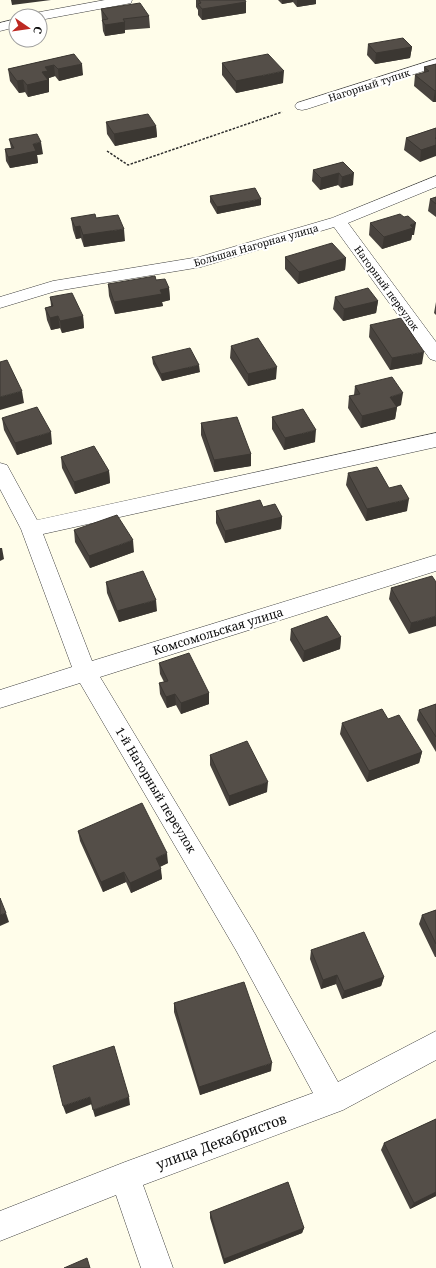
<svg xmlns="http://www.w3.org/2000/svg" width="436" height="1268" font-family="'Noto Serif',serif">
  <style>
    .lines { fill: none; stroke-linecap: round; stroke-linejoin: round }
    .street-casing { stroke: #3f3f3f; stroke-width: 1 }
    .path { stroke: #2e2e2e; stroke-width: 1.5; stroke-dasharray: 2.5 1.5; stroke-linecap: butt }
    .street { fill: #fff; fill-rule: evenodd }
    .wall { fill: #48433e }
    .shaded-wall { fill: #3b3732 }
    .building { fill: #544e48; stroke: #3b3732 }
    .labels { text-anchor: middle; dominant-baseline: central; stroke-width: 4; stroke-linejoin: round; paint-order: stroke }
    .far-street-label { font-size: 10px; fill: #0c0c0c; stroke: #fff }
    .street-label { font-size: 12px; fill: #0c0c0c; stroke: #fff }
    .near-street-label { font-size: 14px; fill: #0c0c0c; stroke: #fff }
  </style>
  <rect width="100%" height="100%" fill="#fffdea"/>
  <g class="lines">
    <g class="street-casing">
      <path id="street" d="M105 0H132L131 3 126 4 40 20V16H33L35 13 40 12Z
        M16 19V27L0 31V23Z
        M436 59V67L307 109 302 110 297 109 295 106 297 103Z
        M436 176V187L348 223 436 342V361L430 359 334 227 201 267 56 291 0 308V297L53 281 199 257 332 218Z
        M436 433V447L43 534 92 661 436 555V571L100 677 255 934 338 1082 436 1031V1060L343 1110 143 1185 173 1268H141L116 1195 0 1241V1211L125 1162 313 1093 237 952 80 683 0 708V690L72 667 21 529 0 489V463L7 465 37 520Z"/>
    </g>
    <path class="path" d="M107 151 128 165 282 112"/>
    <use href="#street" class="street"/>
  </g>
  <path class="wall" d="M196 0H245L246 13 202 20 198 15V10L196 7Z
    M278 0H316V4L297 7 293 2 282 4Z
    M101 9 149 16 150 28 125 30V33L105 36 103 31Z
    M368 44 412 47 410 58 375 64 367 55Z
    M74 54 83 75 59 81 55 76 49 78V92L28 97 25 92 19 93 10 81 8 69Z
    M222 63 283 83 236 93 222 75Z
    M436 64V102H433L414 86 415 75 424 73V67Z
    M106 122 156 126 157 137 115 146 107 134Z
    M436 128 420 162 404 150 406 138Z
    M9 139 43 154 37 155 38 163 10 168 6 161 5 149 11 148Z
    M343 162 353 185 341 188 338 185 320 190 312 181 313 170Z
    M210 196 261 205 217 214 210 202Z
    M436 197V217L428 211 430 199Z
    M404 217 414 235H412L411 240 382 249 369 235 370 223Z
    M71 218H96L125 241 84 247 81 238 76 239 73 230Z
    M285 257 346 258 345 270 298 284 285 269Z
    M156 280 169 288 170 300 162 302 163 306 115 314 109 296 108 284Z
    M50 297 83 316 84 328 62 333 60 328 51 330 47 320 45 308 51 306Z
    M335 297 378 301 376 313 343 321 333 309Z
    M436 302V315L434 313Z
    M370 325 422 364 390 370 369 337Z
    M231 346 276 379 248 386 230 358Z
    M152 357 200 372 162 381 153 364Z
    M355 386 401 405 397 407 395 419 361 428 348 408 349 396 354 395Z
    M272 417 315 442 284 450 272 429Z
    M2 418 52 444 17 455 4 430Z
    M201 423 251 454V466L214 472 201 435Z
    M61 457 109 471 110 483 75 494 62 468Z
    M348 473 407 511 366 521 346 485Z
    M216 511 282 517 281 529 225 543 216 523Z
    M74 530 134 552 90 568 75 542Z
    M106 582 157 611 119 622 107 593Z
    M436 582 409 634 389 599 391 588Z
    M291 629 341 637 340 649 303 662 290 640Z
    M159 663 209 693V704L181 714 176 705 167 708 160 694 159 683 164 682 160 674Z
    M436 704V752L417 720 419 710Z
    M342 723 422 752 419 763 367 782 340 734Z
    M210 755 267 792 229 806 210 765Z
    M78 831 168 863 160 867 162 879 131 893 126 882 103 892 80 841Z
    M436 910V957H435L419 924 422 915Z
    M311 950 384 977 381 986 342 999 336 984 321 989 310 959Z
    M174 1003 271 1071 200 1095 174 1012Z
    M436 1119V1196L410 1209 381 1150 384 1143Z
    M210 1212 304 1228 302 1233 224 1264 210 1218Z"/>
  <path class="shaded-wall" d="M11 0H51L12 5Z
    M282 0H293V2L282 4Z
    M297 0H316V4L297 7Z
    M246 2V13L202 20V9Z
    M125 22V33L105 36V25Z
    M412 47 410 58 375 64 376 53Z
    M82 64 83 75 59 81 58 69Z
    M54 65 55 76 49 78V92L28 97 27 85 45 67Z
    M284 71 283 83 236 93V81Z
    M23 80 25 92 19 93 17 81Z
    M436 90V102H433L435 91Z
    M156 126 157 137 115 146 114 134Z
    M435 138H436V156L420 162 421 150Z
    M41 142 43 154 37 155 38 163 10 168 8 157 33 144Z
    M339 173 338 185 320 190 321 178Z
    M354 173 353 185 341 188 342 177Z
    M261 199V205L217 214V207Z
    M416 223 414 235H412L411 240 382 249 384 237 410 225Z
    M80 226 81 238 76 239 75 227Z
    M124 229 125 241 84 247 83 235Z
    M346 258 345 270 298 284 299 272Z
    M169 288 170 300 162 302 163 306 115 314 114 302 160 290Z
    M378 301 376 313 343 321 344 309Z
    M58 316 60 328 51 330 50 318Z
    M83 316 84 328 62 333 60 321Z
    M424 352 422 364 390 370 392 358Z
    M199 365 200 372 162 381 161 374Z
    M277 367 276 379 248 386V374Z
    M22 391 24 403 0 410V397Z
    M403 393 401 405 388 409 390 397Z
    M397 407 395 419 361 428 362 416Z
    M316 430 315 442 284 450 285 438Z
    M51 432 52 444 17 455 15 443Z
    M251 454V466L214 472V460Z
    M109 471 110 483 75 494 74 482Z
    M409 499 407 511 366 521 367 509Z
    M282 517 281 529 225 543V531Z
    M133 540 134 552 90 568 89 556Z
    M0 548H2L4 559 0 561Z
    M156 600 157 611 119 622 117 611Z
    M436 616V626L409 634 411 623Z
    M341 637 340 649 303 662 304 651Z
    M209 693V704L181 714V703Z
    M175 694 176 705 167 708 166 697Z
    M422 752 419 763 367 782 369 771Z
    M268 782 267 792 229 806V796Z
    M167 853 168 863 157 868 156 858Z
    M161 869 162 879 131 893 130 883Z
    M124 872 126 882 103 892 101 882Z
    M6 913 9 922 0 926V915Z
    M337 975 336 984 321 989 323 980Z
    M384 977 381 986 342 999 344 991Z
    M272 1063 271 1071 200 1095 199 1087Z
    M90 1097 92 1104 66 1114 63 1106Z
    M129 1097 130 1105 95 1117 93 1110Z
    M436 1192V1196L410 1209 414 1203Z
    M304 1228 302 1233 224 1264V1259Z"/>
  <path class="building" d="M199 0H245L246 2 202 9 198 4 201 3Z
    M140 3 149 16 123 19 125 22 105 25 102 20 108 19 101 9Z
    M403 38 412 47 376 53 368 44Z
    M74 54 82 64 58 69 54 65 45 67 48 71 42 72 48 80 27 85 23 80 17 81 8 69Z
    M268 54 284 71 236 81 222 63Z
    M436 64V90L435 91 415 75 429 71 424 67Z
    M148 114 156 126 114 134 106 122Z
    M436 128V138H435L436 139V145L421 150 406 138Z
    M37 134 41 142 33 144 36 151 8 157 5 149 14 148 9 139Z
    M343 162 354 173 342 177 339 173 321 178 313 170Z
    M255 188 261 199 217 207 210 196Z
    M436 197V204L430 199Z
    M95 214 96 218 118 215 124 229 83 235 80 226 75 227 71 218Z
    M400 214 404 217 408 216 416 223 410 225 413 228 384 237 370 223Z
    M332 243 346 258 299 272 285 257Z
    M155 276 156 280 165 279 169 288 160 290 162 294 114 302 108 284Z
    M368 288 378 301 344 309 335 297Z
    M72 293 83 316 60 321 58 316 50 318 45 308 53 306 50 297Z
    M401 318 424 352 392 358 370 325Z
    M258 338 277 367 248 374 231 346Z
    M190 348 199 365 161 374 152 357Z
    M7 360 22 391 0 397V362Z
    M392 377 403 393 390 397 397 407 362 416 349 396 360 394 355 386Z
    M37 407 51 432 15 443 2 418Z
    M303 409 316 430 285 438 272 417Z
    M237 417 251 454 214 460 201 423Z
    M94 446 109 471 74 482 61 457Z
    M377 467 389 488 401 485 409 499 367 509 348 473Z
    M260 500 263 507 275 504 282 517 225 531 216 511Z
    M117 515 133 540 89 556 74 530Z
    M143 571 156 600 117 611 106 582Z
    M432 576 436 582V616L411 623 391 588Z
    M327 616 341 637 304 651 291 629Z
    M189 653 209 693 181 703 175 694 166 697 159 683 168 681 159 663Z
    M436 704V737L419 710Z
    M382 709 388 719 399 715 422 752 369 771 342 723Z
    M247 741 268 782 229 796 210 755Z
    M142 803 167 853 156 858 161 869 130 883 124 872 101 882 78 831Z
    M0 898 6 913 0 915Z
    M436 910V944L422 915Z
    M364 932 384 977 344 991 337 975 323 980 311 950Z
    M244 982 272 1063 199 1087 174 1003Z
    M114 1046 129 1097 93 1110 90 1097 63 1106 53 1066Z
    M436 1119V1192L414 1203 384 1143Z
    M288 1182 304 1228 224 1259 210 1212Z
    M87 1258 90 1268H64Z"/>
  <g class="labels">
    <g class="far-street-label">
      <text transform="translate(369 85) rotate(-18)">Нагорный тупик</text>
      <text transform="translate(256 245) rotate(-16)">Большая Нагорная улица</text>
      <text transform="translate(387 288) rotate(54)">Нагорный переулок</text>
    </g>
    <g class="street-label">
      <text transform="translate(218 631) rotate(-17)">Комсомольская улица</text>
      <text transform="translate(156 790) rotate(59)">1-й Нагорный переулок</text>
    </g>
    <g class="near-street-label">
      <text transform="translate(221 1141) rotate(-20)">улица Декабристов</text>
    </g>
  </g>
  <g transform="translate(28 28) rotate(103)"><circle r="19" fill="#ffffff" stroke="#9e9e9e"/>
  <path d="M0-3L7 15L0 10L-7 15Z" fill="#bd2922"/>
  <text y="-6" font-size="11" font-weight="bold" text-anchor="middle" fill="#0c0c0c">С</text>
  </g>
</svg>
